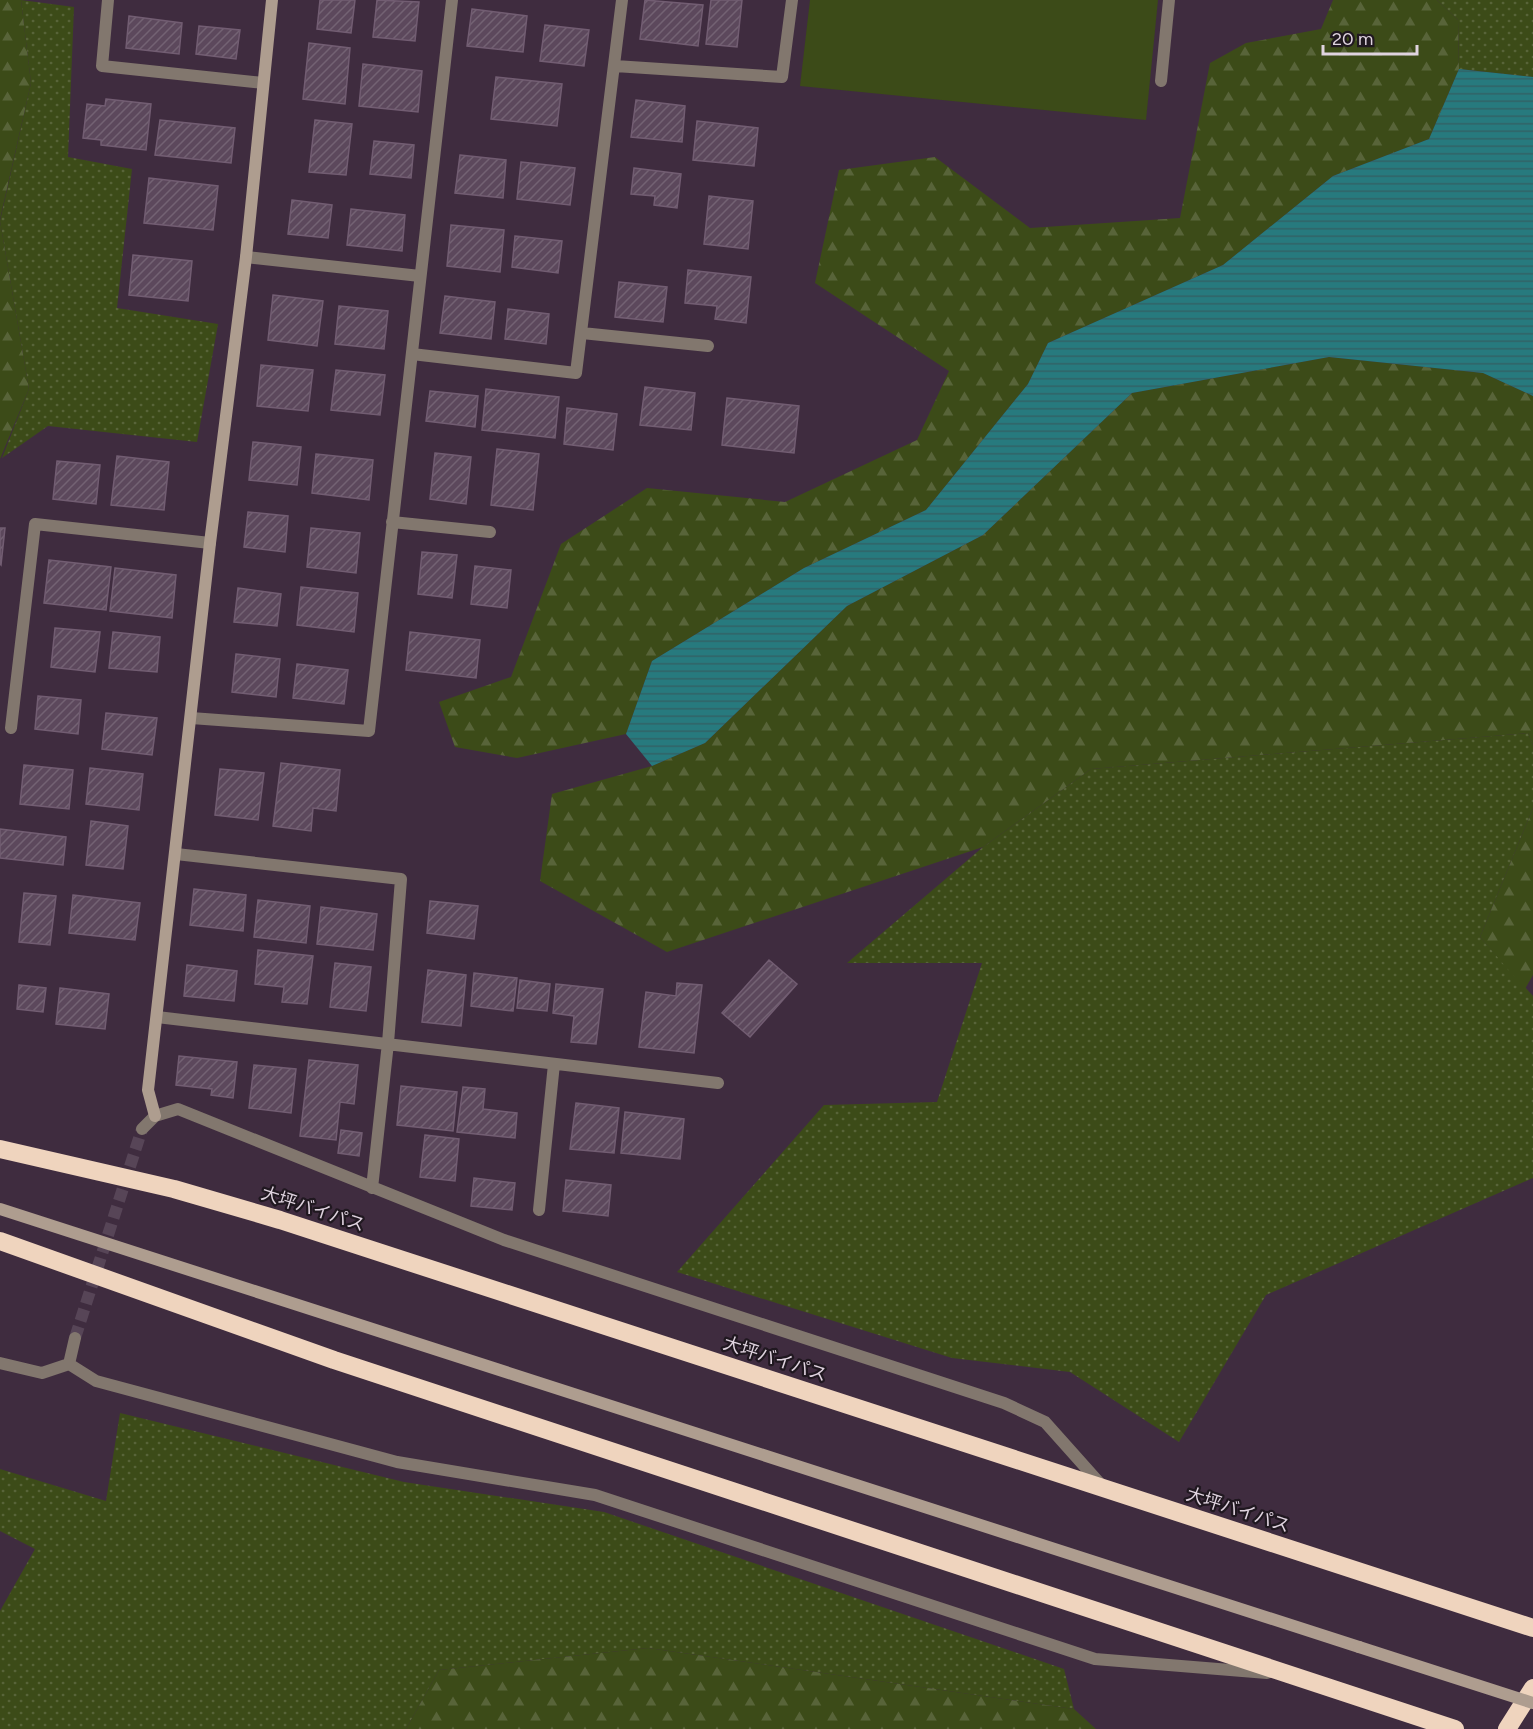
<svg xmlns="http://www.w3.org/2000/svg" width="1533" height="1729" font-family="Figtree,'Noto Sans JP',sans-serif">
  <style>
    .grass { fill: url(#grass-dots) }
    .forest { fill: url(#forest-firs) }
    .park { fill: #3c4b18 }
    .water { fill: url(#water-rules) }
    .building { fill: url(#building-hatch); stroke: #725d72; stroke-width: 1.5 }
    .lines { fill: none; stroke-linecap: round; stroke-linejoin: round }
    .street-tunnel { stroke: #574557; stroke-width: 12; stroke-dasharray: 12 6; stroke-linecap: butt }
    .street { stroke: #82776e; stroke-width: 12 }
    .secondary { stroke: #ae9d8f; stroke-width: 12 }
    .highway { stroke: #efd4be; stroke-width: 18 }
    .secondary-bridge { stroke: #ae9d8f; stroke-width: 12 }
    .labels { text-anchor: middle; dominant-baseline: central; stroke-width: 4.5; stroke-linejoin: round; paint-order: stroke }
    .street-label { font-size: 18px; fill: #dfd3df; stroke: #201820 }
  </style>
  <defs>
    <pattern id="grass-dots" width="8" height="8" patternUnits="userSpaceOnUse" patternTransform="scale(1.5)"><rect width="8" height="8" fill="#3c4b18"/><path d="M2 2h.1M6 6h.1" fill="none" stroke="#586439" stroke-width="1.8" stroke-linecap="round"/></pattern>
    <pattern id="forest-firs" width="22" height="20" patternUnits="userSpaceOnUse" patternTransform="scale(1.5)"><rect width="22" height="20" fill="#3c4b18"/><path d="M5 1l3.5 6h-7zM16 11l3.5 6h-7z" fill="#586439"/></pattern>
    <pattern id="water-rules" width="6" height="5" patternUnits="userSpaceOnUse" patternTransform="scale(1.5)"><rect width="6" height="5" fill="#277a7e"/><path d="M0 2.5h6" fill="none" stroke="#326266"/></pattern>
    <pattern id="building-hatch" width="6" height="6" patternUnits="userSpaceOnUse" patternTransform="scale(1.5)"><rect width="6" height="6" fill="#5c485c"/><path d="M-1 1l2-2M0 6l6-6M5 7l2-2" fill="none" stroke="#736273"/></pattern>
  </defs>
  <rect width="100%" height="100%" fill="#3f2c3f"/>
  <path class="grass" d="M21 0 74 7 68 157 132 169 117 308 218 324 197 442 48 426 2 458 29 389 0 221 31 83Z
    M1437 0H1533V77L1459 69 1458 20Z
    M1528 733 1533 745V808L1480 937 1533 996V1178L1266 1295 1179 1442 1070 1372 952 1358 677 1272 824 1105 937 1102 982 963H847L983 847 1091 769Z
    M120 1413 404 1482 604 1512 1064 1669 1074 1709 648 1648 439 1670 406 1729H0V1611L35 1549 0 1531V1469L106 1501Z"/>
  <path class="forest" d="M0 0H21L31 83 0 219Z
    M1333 0H1437L1458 20 1459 69 1429 139 1333 176 1223 265 1048 343 1028 384 926 510 804 568 652 661 626 734 517 758 455 747 439 702 511 677 561 544 647 488 785 502 917 440 949 371 815 283 839 170 935 157 1030 228 1180 218 1210 63 1246 43 1321 29Z
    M0 221 29 389 0 459Z
    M1329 357 1483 373 1533 396V745L1528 733 1091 769 983 847 667 952 540 881 552 794 652 766 705 743 847 606 983 535 1132 393Z
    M1533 808V975L1525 989 1480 937Z
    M648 1648 1074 1709 1096 1729H406L439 1670Z"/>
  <path class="park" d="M810 0H1158L1146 120 800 86Z"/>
  <path class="water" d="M1459 69 1533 77V396L1483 373 1329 357 1132 393 983 535 847 606 705 743 652 766 626 734 652 661 804 568 926 510 1028 384 1048 343 1223 265 1333 176 1429 139Z"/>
  <path class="building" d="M320 0H355L351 33 317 29Z
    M377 0 419 2 415 41 373 37Z
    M645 0 703 5 698 46 640 39Z
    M711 0H742L737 47 706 44Z
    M472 9 527 16 523 52 467 46Z
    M129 16 182 23 179 54 126 48Z
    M545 25 589 30 584 66 540 61Z
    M199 26 240 30 236 59 196 54Z
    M309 43 350 48 345 104 303 99Z
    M363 64 422 71 418 112 359 106Z
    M496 77 562 84 557 126 491 119Z
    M106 99 151 104 146 150 101 145V140L83 138 87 104 105 106Z
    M636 100 685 106 682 142 631 137Z
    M160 120 235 128 231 163 155 155Z
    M315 120 352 124 346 175 309 172Z
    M697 121 758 128 754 166 693 160Z
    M374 141 414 145 411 178 370 174Z
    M460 155 506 160 503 198 455 193Z
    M521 162 575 168 570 205 517 199Z
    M634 168 681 174 677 208 654 205 655 196 631 194Z
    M149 178 218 186 213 230 144 223Z
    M709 196 753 201 748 249 704 244Z
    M292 200 332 205 328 238 288 234Z
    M351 209 405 215 402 251 347 245Z
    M451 225 504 230 500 272 447 266Z
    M515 236 562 241 558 273 512 267Z
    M133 255 192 261 188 301 129 295Z
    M688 270 751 277 746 323 715 319 717 306 685 303Z
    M619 282 667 287 663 322 615 317Z
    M273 295 323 301 317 346 268 340Z
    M445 296 495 302 491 339 440 333Z
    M339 306 388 311 384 349 335 344Z
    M508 309 549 314 546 344 505 339Z
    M261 365 313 370 308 411 257 406Z
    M336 370 385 375 380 415 331 410Z
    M645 387 695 393 691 430 640 425Z
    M486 389 559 397 555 438 482 430Z
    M430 391 478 396 475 427 426 421Z
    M727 398 799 406 794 453 722 445Z
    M567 408 617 414 613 450 564 444Z
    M253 442 301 447 297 485 249 480Z
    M497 449 539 454 533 510 491 505Z
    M435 453 471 457 466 504 430 499Z
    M316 454 373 460 369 500 312 493Z
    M117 456 169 462 164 510 111 505Z
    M57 461 100 465 96 504 53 499Z
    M248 512 288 516 285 552 244 547Z
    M0 528H5L1 565 0 564Z
    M311 528 360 533 356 573 307 567Z
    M422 552 457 555 452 598 418 594Z
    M49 560 111 567 106 610 44 603Z
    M475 566 511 570 507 608 471 604Z
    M115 568 176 575 172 618 110 611Z
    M301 587 358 593 354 632 297 625Z
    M238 588 281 594 277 626 234 622Z
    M55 628 100 632 95 672 51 667Z
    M113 632 160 637 157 672 109 668Z
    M410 632 480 640 476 678 406 670Z
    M236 654 280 659 276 697 232 692Z
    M297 664 348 670 344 704 293 698Z
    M38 696 81 700 78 734 35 729Z
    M106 713 157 718 152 755 102 749Z
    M281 763 340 770 336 811 313 808 311 831 273 826Z
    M24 765 73 770 69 809 20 804Z
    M90 768 143 774 139 810 86 804Z
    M220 769 264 773 258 820 215 815Z
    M91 821 128 826 123 869 86 865Z
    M0 829 66 837 63 865 0 858Z
    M194 889 246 895 243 931 190 925Z
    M24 893 56 896 50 945 19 942Z
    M73 895 140 903 135 940 69 933Z
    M258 900 310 906 306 943 254 937Z
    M430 901 478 906 474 939 427 933Z
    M321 907 377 914 373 950 317 944Z
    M258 950 313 956 307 1004 282 1002 284 987 255 984Z
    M769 960 797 984 750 1037 722 1013Z
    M335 963 371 967 366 1011 330 1007Z
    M187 965 237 971 234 1001 184 996Z
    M428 970 466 975 461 1026 422 1022Z
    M474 973 517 978 513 1011 471 1006Z
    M520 980 550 984 547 1011 517 1008Z
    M677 983 702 985 694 1053 639 1047 646 992 676 996Z
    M556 984 603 989 596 1044 571 1042 574 1016 553 1013Z
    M19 985 46 988 43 1012 17 1009Z
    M60 988 109 994 105 1029 56 1024Z
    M179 1056 237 1062 233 1098 211 1095 212 1089 176 1085Z
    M309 1060 358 1065 354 1104 340 1102 336 1140 300 1136Z
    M254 1065 296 1069 291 1113 249 1108Z
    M401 1086 457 1092 453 1131 397 1125Z
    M463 1087 485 1089 483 1109 517 1113 515 1138 457 1132Z
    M576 1103 619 1108 614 1153 570 1149Z
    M625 1112 684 1119 680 1159 621 1153Z
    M341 1130 362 1133 359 1156 338 1153Z
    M425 1135 459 1139 455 1181 420 1177Z
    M474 1178 515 1183 512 1210 471 1206Z
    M566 1180 611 1185 608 1216 563 1211Z"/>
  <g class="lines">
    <path class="street-tunnel" d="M75 1338 142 1129"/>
    <path class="street" d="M108 0 102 66 263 83
      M615 66 782 77 792 0
      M1161 81 1169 0
      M246 257 420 276
      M582 333 708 346
      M412 354 576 373 622 0
      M392 522 490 532
      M191 718 369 731 452 0
      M11 728 35 524 210 543
      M176 854 401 879 388 1043 372 1188
      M157 1017 718 1083
      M142 1129 155 1116 178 1109 504 1240 1004 1403 1045 1422 1103 1487
      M539 1210 554 1064
      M75 1338 69 1364 96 1381 397 1462 595 1495 1095 1659 1267 1673
      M0 1363 42 1373 69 1364"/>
    <path class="secondary" d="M155 1116 148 1090 210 543 246 257 272 0
      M0 1209 1359 1647"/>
    <path class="highway" d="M0 1149 174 1189 280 1220 1533 1628
      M0 1241 334 1360 1455 1729
      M1507 1729 1533 1688"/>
    <path class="secondary-bridge" d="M1359 1647 1533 1703"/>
  </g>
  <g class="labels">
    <g class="street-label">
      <text transform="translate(313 1209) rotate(18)">大坪バイパス</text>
      <text transform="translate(775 1359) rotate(18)">大坪バイパス</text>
      <text transform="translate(1238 1510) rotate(18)">大坪バイパス</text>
    </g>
  </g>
  <path d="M1323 45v9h94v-9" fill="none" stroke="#dfd3df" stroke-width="3"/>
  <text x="1332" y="45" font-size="18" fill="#dfd3df" stroke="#201820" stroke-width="4.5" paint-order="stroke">20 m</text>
</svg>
